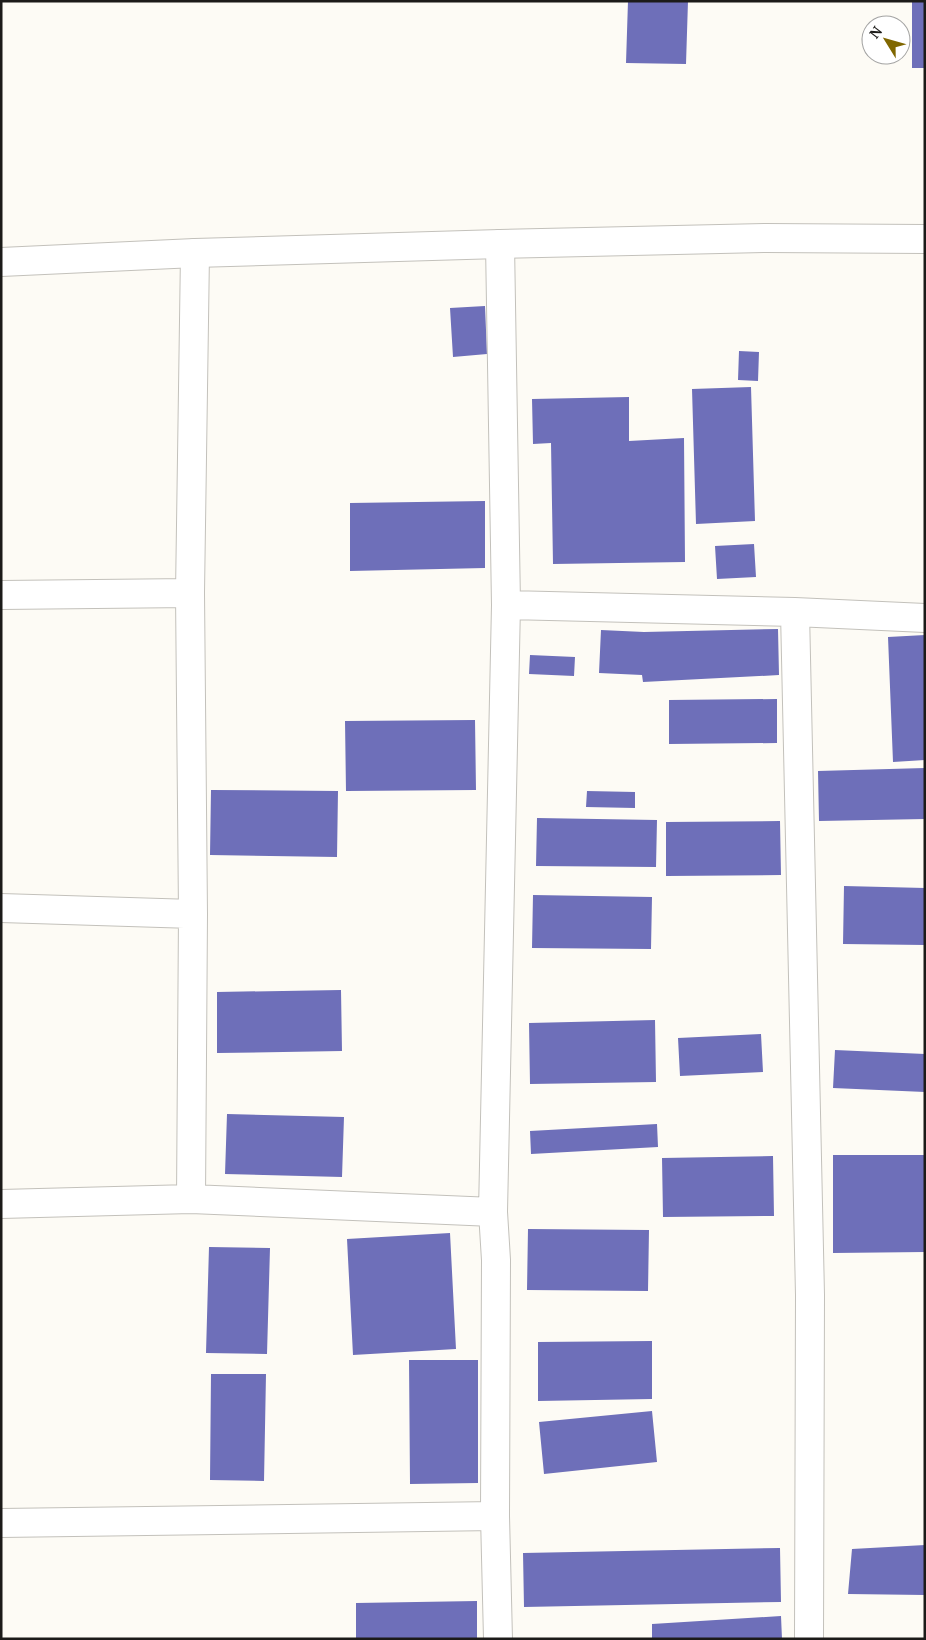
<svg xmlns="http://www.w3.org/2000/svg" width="926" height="1640" font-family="'PT Serif',serif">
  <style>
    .building { fill: #6e6fb9 }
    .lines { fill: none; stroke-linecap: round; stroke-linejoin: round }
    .minor-casing { stroke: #c3c1bb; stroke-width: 30 }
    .secondary-casing { stroke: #c3c1bb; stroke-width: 30 }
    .minor { stroke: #fff; stroke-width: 28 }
    .secondary { stroke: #fff; stroke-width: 28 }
  </style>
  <rect width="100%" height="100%" fill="#fdfbf5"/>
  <path class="building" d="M628 1H688L686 64 626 63Z
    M912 1H925V68H912Z
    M485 306 487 354 453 357 450 308Z
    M739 351 759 352 758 381 738 380Z
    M751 387 755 521 696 524 692 389Z
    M629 397V441L684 438 685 562 553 564 551 443 533 444 532 399Z
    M485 501V568L350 571V503Z
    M754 544 756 577 717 579 715 546Z
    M778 629 779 675 643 682 642 675 599 673 601 630 644 632Z
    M925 635V760L893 762 888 637Z
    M530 655 575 657 574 676 529 674Z
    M777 699V743L669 744V700Z
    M475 720 476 790 346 791 345 721Z
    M925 768V819L819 821 818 771Z
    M211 790 338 791 337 857 210 855Z
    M587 791 635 792V808L586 807Z
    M537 818 657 820 656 867 536 866Z
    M780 821 781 875 666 876V822Z
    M844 886 925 888V945L843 944Z
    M533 895 652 897 651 949 532 948Z
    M341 990 342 1051 217 1053V992Z
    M655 1020 656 1082 530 1084 529 1023Z
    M761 1034 763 1072 680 1076 678 1038Z
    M835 1050 925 1054V1092L833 1088Z
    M227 1114 344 1117 342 1177 225 1174Z
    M657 1124 658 1147 531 1154 530 1131Z
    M833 1155H925V1252L833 1253Z
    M773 1156 774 1216 663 1217 662 1158Z
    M528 1229 649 1230 648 1291 527 1290Z
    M450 1233 456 1349 353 1355 347 1239Z
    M209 1247 270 1248 267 1354 206 1353Z
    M652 1341V1399L538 1401V1342Z
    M409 1360H478V1483L410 1484Z
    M211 1374H266L264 1481 210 1480Z
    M652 1411 657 1462 544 1474 539 1422Z
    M925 1545V1595L848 1594 852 1549Z
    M780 1548 781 1602 524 1607 523 1553Z
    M477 1601V1639H356V1603Z
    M781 1616 782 1639H652V1624Z"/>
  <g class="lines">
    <g class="minor-casing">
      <path id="minor" d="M1 595 190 593
        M506 605 795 612 925 618
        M795 612 810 1295 809 1639
        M1 908 193 914
        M191 1199 193 914 190 593 195 253
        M1 1204 191 1199 493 1212
        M1 1523 495 1516
        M498 1639 495 1516 496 1260 493 1212 506 605 500 244"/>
    </g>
    <g class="secondary-casing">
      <path id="secondary" d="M1 262 195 253 500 244 766 238 925 239"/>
    </g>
    <use href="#minor" class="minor"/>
    <use href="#secondary" class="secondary"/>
  </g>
  <rect width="926" height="1640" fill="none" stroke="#1c1b19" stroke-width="5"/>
  <g transform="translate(886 40) rotate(307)"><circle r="24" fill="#ffffff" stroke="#a4a4a3"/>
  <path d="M0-4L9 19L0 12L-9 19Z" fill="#806700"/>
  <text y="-8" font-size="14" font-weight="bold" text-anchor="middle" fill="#1c1b19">N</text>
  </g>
</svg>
